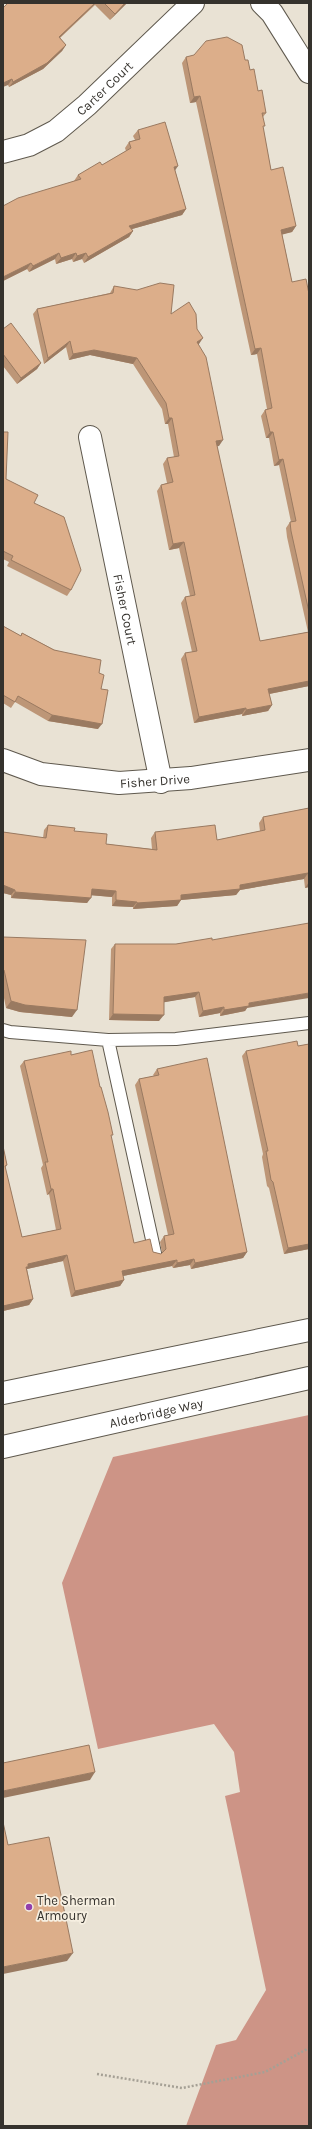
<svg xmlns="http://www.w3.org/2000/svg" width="312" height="2129" font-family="Karla,sans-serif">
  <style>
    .forest { fill: #cd9486 }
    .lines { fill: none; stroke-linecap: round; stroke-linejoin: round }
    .service-casing { stroke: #5f594e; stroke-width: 14 }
    .minor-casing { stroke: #5f594e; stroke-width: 24 }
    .secondary-casing { stroke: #5f594e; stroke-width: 24 }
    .path { stroke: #a5a095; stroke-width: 2.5; stroke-dasharray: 2 2; stroke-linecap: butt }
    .service { stroke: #fff; stroke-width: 12 }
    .minor { stroke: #fff; stroke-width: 22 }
    .secondary { stroke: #fff; stroke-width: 22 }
    .wall { fill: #bd9677 }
    .shaded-wall { fill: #9a7a61 }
    .building { fill: #dcae8a; stroke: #9a7a61 }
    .poi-dot { fill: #923fad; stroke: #f6efe1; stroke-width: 1.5 }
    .labels { text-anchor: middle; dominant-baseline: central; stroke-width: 3.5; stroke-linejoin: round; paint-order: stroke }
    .street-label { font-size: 13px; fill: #35322d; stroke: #f6efe1 }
    .poi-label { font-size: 13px; fill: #35322d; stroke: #f6efe1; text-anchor: start }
  </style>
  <rect width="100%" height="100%" fill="#e9e2d4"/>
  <path class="forest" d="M309 1415V2126H186L216 2045 236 2040 266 1990 225 1796 240 1792 234 1752 214 1724 98 1749 62 1583 113 1457Z"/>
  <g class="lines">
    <g class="service-casing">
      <path id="service" d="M3 1030 10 1032 108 1040 176 1039 309 1023
        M108 1040 155 1253"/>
    </g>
    <g class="minor-casing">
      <g id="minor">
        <path d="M262 3 272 13 309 72"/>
        <path id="s1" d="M3 152 29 145 56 131 87 105 193 3"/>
        <path id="s2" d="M90 437 161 782"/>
        <path id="s3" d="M3 760 41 774 119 783 191 778 309 760"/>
      </g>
    </g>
    <g class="secondary-casing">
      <g id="secondary">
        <path d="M3 1393 309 1330"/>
        <path id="s4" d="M3 1447 309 1378"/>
      </g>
    </g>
    <path class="path" d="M97 2074 182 2088 265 2072 309 2048"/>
    <use href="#service" class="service"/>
    <use href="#minor" class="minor"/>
    <use href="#secondary" class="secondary"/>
  </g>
  <path class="wall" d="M8 3H127L110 20 95 5 60 38 66 45 62 51 43 69 9 87 8 85Z
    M186 57 245 60 250 70 266 113 263 117V128L271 170 296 226 292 232 282 234 292 282 309 294V686L269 694 272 705 268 711 242 716V714L194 723 181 659 185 653 192 652 181 603 185 597 190 596 179 548 169 550 157 491 161 485 167 483 163 464 167 458 174 457 168 424H165L162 409 133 364 90 355 69 360 66 347 44 364 33 314 37 309 110 293 114 286 171 314 197 329 199 344 198 345 219 446H217L260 641 308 632 287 537 286 528 290 522H291L279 465 274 466 269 438H266L261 416 265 410 267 409 257 354 251 355 196 102 190 103 182 63Z
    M138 130 175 170 186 209 182 215 132 229 133 231 129 237 84 263 82 259 73 262 72 259 56 264 55 259 29 272 27 269 3 281V206L74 181 78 175 102 165 126 151 125 148 129 142 135 140 133 136Z
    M3 329 41 363 37 369 17 384 3 366Z
    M3 432 6 479 34 503 71 590 67 596 7 566 9 562 3 559Z
    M3 626 21 636 22 633 99 673 101 689 98 729 48 721 15 702 11 708 3 703Z
    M309 808V887L305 888 304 879 240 890 236 895 181 900 177 906 133 909V907L112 906V897L91 895 87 903 11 898V895L3 893V832L43 838 44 830 48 825 74 831 106 844 152 849 151 838 155 832 217 840 260 831 259 823 263 817Z
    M3 937 72 1017 20 1012 6 1008 3 993Z
    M212 940 247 1008 245 1011 220 1016V1013L199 1017 195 997 164 1002 159 1021 109 1020 111 949 115 944H176Z
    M309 1044V1249L284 1254 269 1188 267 1186 262 1157 263 1154 242 1056 246 1051 298 1046Z
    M71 1055 100 1087 111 1137 134 1243 153 1252 161 1254 162 1253 160 1242 164 1236 168 1235 135 1085 139 1079 154 1076 153 1075 157 1069 247 1252 243 1258 191 1269 190 1265 173 1268 172 1266 123 1276 124 1280 120 1286 71 1297 63 1261 27 1269 33 1299 29 1305 3 1311V1146L7 1165 5 1168 22 1237 56 1230 49 1194 47 1195 41 1168 43 1165 20 1066 24 1061Z"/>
  <path class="shaded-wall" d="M95 3H96L54 43 59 37Z
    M125 3H127L110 20 115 14Z
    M66 45 62 51 43 69 9 87 13 82Z
    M12 79 8 85 3 87V83Z
    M200 96 196 102 190 103 194 97Z
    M178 166 174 172V167Z
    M186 209 182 215 125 231 129 226Z
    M296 226 292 232 277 236 281 230Z
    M133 231 129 237 84 263 88 257Z
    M59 253 55 259 29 272 33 266Z
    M76 253 72 259 56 264 61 258Z
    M86 253 82 259 73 262 77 256Z
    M31 263 27 269 3 281V277Z
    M203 338 199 344 193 348 197 342Z
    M70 341 66 347 44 364 48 358Z
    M261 348 257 354 251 355 255 349Z
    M94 350 137 358 133 364 90 355 69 360 73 354Z
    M41 363 37 369 17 384 21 378Z
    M169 418H172L168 424H165Z
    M270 432H273L269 438H266Z
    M223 440 219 446 212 447 216 441Z
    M283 459 279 465 274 466 279 460Z
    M184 542 179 548 169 550 173 544Z
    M309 681V686L264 695 268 689Z
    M272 705 268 711 242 716 246 710Z
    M246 708 242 714 194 723 199 717Z
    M52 715 102 724 98 729 48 721Z
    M308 873 304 879 240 890 236 895 181 900 177 906 133 909 137 903Z
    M309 882V887L305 888Z
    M3 885 15 890 11 895 3 893Z
    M92 889 116 891 112 897 88 895Z
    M15 892 91 898 87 903 11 898Z
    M116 900 137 902 133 907 112 906Z
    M199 992 195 997 160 1003 164 997Z
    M309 993V998L247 1008 245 1011 220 1016 224 1010 249 1003Z
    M11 1001 77 1010 72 1017 20 1012 6 1008Z
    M224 1007 220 1013 199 1017 203 1011Z
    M113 1014 164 1015 159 1021 109 1020Z
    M51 1189H53L49 1194 47 1195Z
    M309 1244V1249L284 1254 288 1248Z
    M247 1252 243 1258 191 1269 195 1263Z
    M67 1255 63 1261 27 1269 24 1272 28 1264Z
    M194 1259 190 1265 173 1268 177 1263Z
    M177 1260 172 1266 118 1277 122 1271Z
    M124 1280 120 1286 71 1297 75 1291Z
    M33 1299 29 1305 3 1311V1306Z
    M95 1772 90 1780 3 1798V1791Z
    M73 1953 67 1961 3 1974V1967Z"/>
  <path class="building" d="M8 3H95L59 37 66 45 47 63 13 82 12 79 3 83V8Z
    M104 3H125L115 14Z
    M227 37 242 45 245 60H248L250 70 254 69 258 91 262 90 266 113H262L265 126H263L271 170 283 167 296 226 281 230 292 282 306 279 309 294V612L291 531 290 522 296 521 283 459 279 460 273 432H270L265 410 272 408 261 348 255 349 200 96 194 97 186 57 194 55 206 41Z
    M165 122 178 166 174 167 186 209 129 226 133 231 88 257 86 253 77 256 76 253 61 258 59 253 33 266 31 263 3 277V206L18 198 81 179 78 175 100 162 102 165 131 148 129 142 140 139 138 130Z
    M160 283 174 285 171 314 189 302 196 314 197 329 203 338 197 342 206 357 223 440 216 441 260 641 309 632V681L268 689 272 705 246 710V708L199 717 185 653 197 651 185 597 195 595 184 542 173 544 161 485 173 482 167 458 179 456 172 418H169L166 403 137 358 94 350 73 354 70 341 48 358 37 309 113 293 114 286 137 290Z
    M11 323 41 363 21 378 3 354V329Z
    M3 432H8L6 479 38 495 34 503 64 517 81 570 71 590 11 560 13 556 3 551Z
    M3 626 21 636 22 633 54 650 101 660 99 673 104 675 101 689 108 690 102 724 52 715 18 696 15 702 3 695Z
    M309 808V881L308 873 240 885V889L181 895V900L137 903V902L116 900V891L92 889 91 898 15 892V890L3 885V832L46 838 48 825 75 828 74 831 107 834 106 844 157 850 155 832 215 825 217 840 265 830 263 817Z
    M309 923V993L249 1003V1006L224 1010V1007L203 1011 199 992 164 997V1015L113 1014 115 944H176L212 938V940Z
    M3 937 86 940 77 1010 25 1005 11 1001 4 970H3Z
    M297 1041 298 1046 309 1044V1244L288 1248 273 1182 271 1180 266 1151H268L246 1051Z
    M92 1050 100 1087H101L108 1112 113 1135H111L134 1243 150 1239 153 1252 161 1254 166 1249 164 1236 174 1234 139 1079 159 1075 157 1069 207 1058 247 1252 195 1263 194 1259 177 1263V1260L122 1271 124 1280 75 1291 67 1255 28 1264V1267H26L33 1299 3 1306V1146L7 1165 5 1166 22 1237 61 1229 53 1189H51L45 1162H48L24 1061 71 1051V1055Z
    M89 1745 95 1772 3 1791V1763Z
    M3 1822 8 1845 49 1837 73 1953 3 1967Z"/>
  <circle class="poi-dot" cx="29" cy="1907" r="4"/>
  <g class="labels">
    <g class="street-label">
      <text stroke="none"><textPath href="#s1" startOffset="122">Carter Court</textPath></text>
      <text stroke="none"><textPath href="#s2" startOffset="176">Fisher Court</textPath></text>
      <text stroke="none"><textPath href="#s3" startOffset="155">Fisher Drive</textPath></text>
      <text stroke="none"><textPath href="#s4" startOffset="157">Alderbridge Way</textPath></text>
    </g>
    <g class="poi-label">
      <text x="37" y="1900">The Sherman<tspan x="37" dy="15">Armoury</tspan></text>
    </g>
  </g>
  <rect width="312" height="2129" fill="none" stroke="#35322d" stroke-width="8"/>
</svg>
